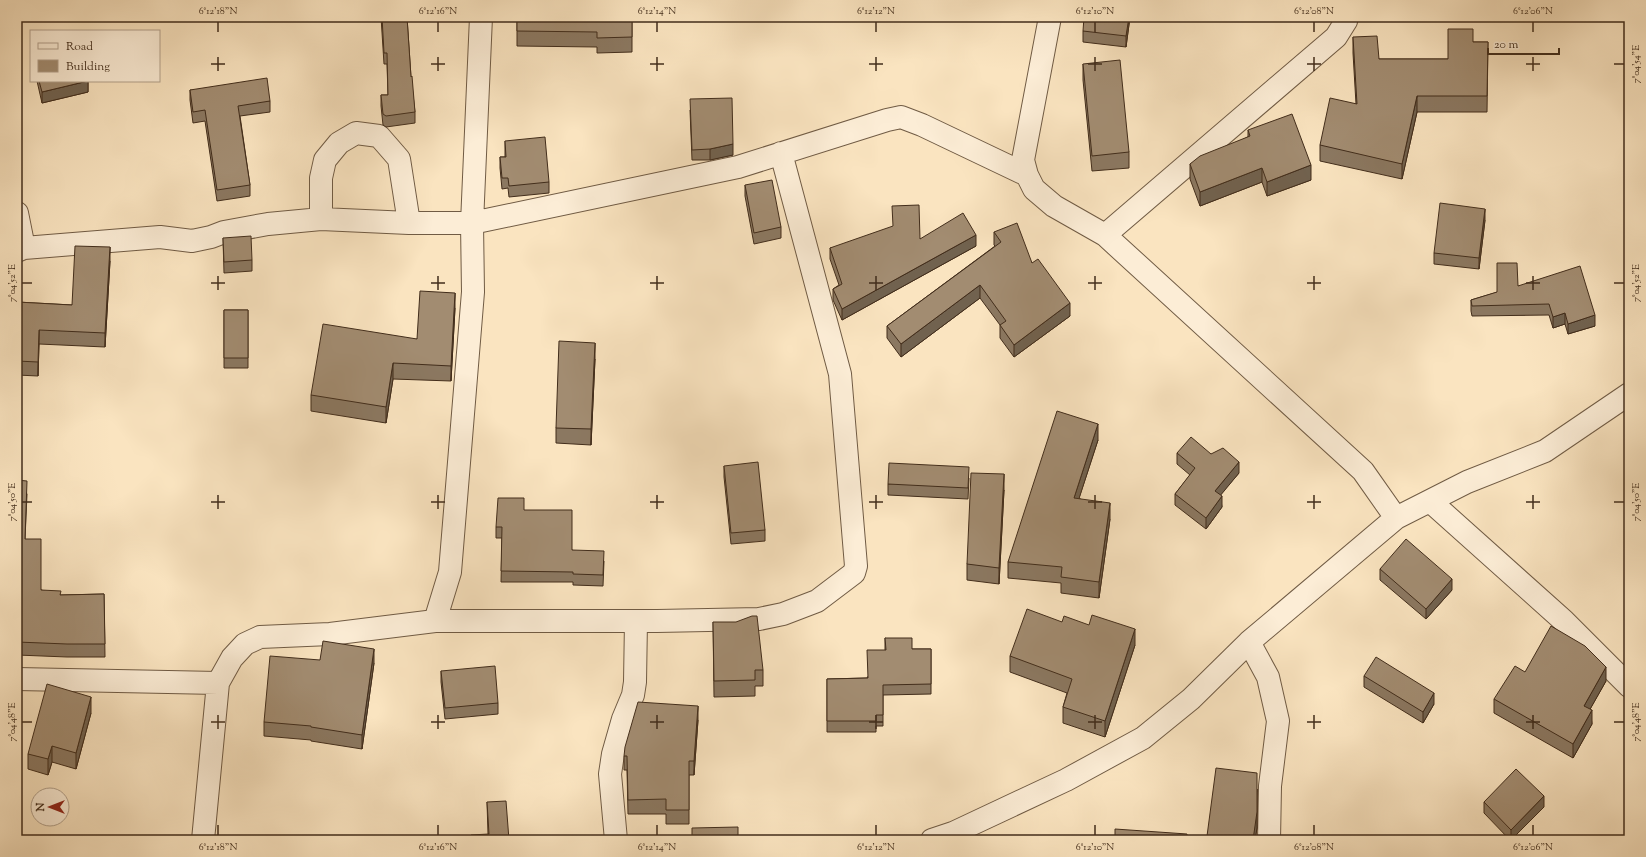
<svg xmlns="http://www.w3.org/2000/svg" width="1646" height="857" font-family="'Sorts Mill Goudy',serif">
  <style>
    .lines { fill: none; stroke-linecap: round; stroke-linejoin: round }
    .street-casing { stroke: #705b44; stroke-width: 24 }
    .street { stroke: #fcedd6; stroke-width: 22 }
    .wall { fill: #8b7861; stroke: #422d1b }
    .shaded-wall { fill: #71624f; stroke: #422d1b }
    .building { fill: #a28c71; stroke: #422d1b }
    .ticks { fill: none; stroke: #422d1b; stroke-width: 1.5 }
    .neatline { fill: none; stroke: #422d1b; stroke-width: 1.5 }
    .ticks-label { font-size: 10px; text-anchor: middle; fill: #422d1b }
  </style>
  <rect width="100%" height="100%" fill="#fae4c0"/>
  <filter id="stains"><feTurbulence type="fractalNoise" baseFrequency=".005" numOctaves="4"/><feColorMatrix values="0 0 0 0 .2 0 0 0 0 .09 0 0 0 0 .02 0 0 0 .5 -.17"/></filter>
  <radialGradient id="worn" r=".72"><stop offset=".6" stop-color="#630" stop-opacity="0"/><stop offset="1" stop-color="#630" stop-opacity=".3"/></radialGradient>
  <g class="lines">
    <g class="street-casing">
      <path id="street" d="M1050 17 1023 160 1027 175 1034 189 1054 206 1105 235 1363 471 1396 518
        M17 213 24 248
        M321 219V178L325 160 339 143 356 133 379 136 399 159 409 223
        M1105 235 1336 37 1346 21 1347 17
        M17 251 24 248 160 237 192 241 211 237 224 232 268 224 321 219 409 223H472L738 167 887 120 901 117 922 125 1027 175
        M1430 501 1564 621 1629 686
        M435 621 450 572 473 292 472 223 481 17
        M1249 642 1268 677 1278 721 1270 786 1269 840
        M17 679 218 683
        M203 840 218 683 232 658 245 644 260 637 330 634 435 621H657L759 619 783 614 817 601 854 573 856 566 840 374 781 153
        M616 840 610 774 613 754 623 719 633 695 635 682 636 621
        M932 840 953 833 1066 780 1143 738 1191 699 1249 642 1396 518 1467 482 1545 451 1629 394"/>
    </g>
    <use href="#street" class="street"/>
  </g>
  <path class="wall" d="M381 17H407L411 77 415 112V123L386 127 383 125 381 106V95H388L387 64H384Z
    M517 17H632V52L597 53V47L517 46Z
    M890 17H902V19Z
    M1130 17 1126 47 1083 42V31Z
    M1353 37 1379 59H1448L1473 42H1488L1487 112H1417L1402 179 1320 161V145L1356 104 1353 53Z
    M1083 64 1129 152V168L1092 171 1083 80Z
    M37 81H88V92L42 103Z
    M190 90 270 101V112L240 116 250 185V196L217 201 205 121 193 123 190 100Z
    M690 110 733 155 710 160H692Z
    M1248 130 1311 180 1267 196 1262 182 1200 206 1190 179V164L1248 137Z
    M505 141 549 182V193L509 197 508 188 502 189 500 168V157H505Z
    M745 185 781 227V238L754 244 745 196Z
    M1485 220 1479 269 1434 264V253Z
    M994 232 1032 263 1070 316 1014 357 1000 338V325L980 298 901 357 887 338V326L995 246 994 245Z
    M223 238 252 260V271L224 273Z
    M920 239 976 246 842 320 833 300V289L839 285 830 259V248Z
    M110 261 105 347 39 344 38 376 17 375V302L72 305Z
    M1518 286 1595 326 1568 334 1565 324 1553 328 1549 315 1472 316 1471 311V300Z
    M455 308 451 381 393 379 386 423 311 411V395L417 339Z
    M224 310H248V368H224Z
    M595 359 591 445 556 443V428Z
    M1098 440 1079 498 1110 519 1099 598 1061 593V583L1008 578V562Z
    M1177 453 1211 454 1239 473 1220 495 1222 507 1206 529 1175 505V494L1190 475 1177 464Z
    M724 466 765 530V541L731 544 724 477Z
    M969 478 968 499 888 495V484Z
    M17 480 27 494 25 539 41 590 61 595 104 594 105 657H67L17 655Z
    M1004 490 999 584 967 580V564Z
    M524 510 572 550 604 561 603 586 573 585V582H501L502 538H496V527Z
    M1380 569 1452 590 1426 619 1380 580Z
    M713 622 763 670V686H755V696L714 697Z
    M1062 622 1135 645 1105 737 1063 723V707L1067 693 1010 672V656Z
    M885 638 912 649H931V694L883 695V726H876V732H827V679L867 678 885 650Z
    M320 660 374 663 362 749 311 741V740L264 736V722Z
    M441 671 498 703V714L445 719 441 682Z
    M1364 676 1434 704 1423 723 1364 687Z
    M1606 681 1590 709 1592 724 1573 758 1494 713V699Z
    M91 713 76 769 52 762 48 775 28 769V754Z
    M698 720 694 775H689V824H666V814H628L627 770H624V756Z
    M1257 789V828L1255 840H1207V836Z
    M487 802 509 840 488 834Z
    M1484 802 1544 807 1511 840H1510L1484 813Z"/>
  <path class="shaded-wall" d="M1129 17H1130L1126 47V36Z
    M88 81V92L42 103V92Z
    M1417 96V112L1402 179V164Z
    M733 144V155L710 160V149Z
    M1311 165V180L1267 196V182Z
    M1262 168V182L1200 206V192Z
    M1485 209V220L1479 269V258Z
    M976 235V246L842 320V309Z
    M110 247V261L105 347V333Z
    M980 285V298L901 357V344Z
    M455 293V308L451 381V366Z
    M1070 303V316L1014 357V345Z
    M1565 313V324L1553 328V317Z
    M1595 315V326L1568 334V324Z
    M39 330V344L38 376V362Z
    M595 343V359L591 445V429Z
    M393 363V379L386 423V407Z
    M1098 424V440L1074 514V498Z
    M1239 462V473L1215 502V491Z
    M1004 474V490L999 584V568Z
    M1222 496V507L1206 529V518Z
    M1110 503V519L1099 598V582Z
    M1452 579V590L1426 619V609Z
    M1135 629V645L1105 737V721Z
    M374 649V663L362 749V735Z
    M1606 667V681L1584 720V706Z
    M1434 693V704L1423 723V712Z
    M91 697V713L76 769V753Z
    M698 706V720L694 775V761Z
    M1592 710V724L1573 758V744Z
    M52 746V762L48 775V759Z
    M1257 789V828L1255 840H1253Z
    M1544 796V807L1511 840V830Z"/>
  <path class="building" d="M382 17H407L411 77 412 76 415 112 386 116 383 114 381 95H388L387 53H384Z
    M517 17H632V37L597 38V32L517 31Z
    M1084 17H1129L1126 36 1083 31Z
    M1448 29H1473V42H1488L1487 96H1417L1402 164 1320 145 1330 98 1357 104 1353 37 1377 36 1379 59H1448Z
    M1120 60 1129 152 1092 156 1083 64Z
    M267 78 270 101 238 106 250 185 217 190 205 110 193 112 190 90Z
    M39 81H88L42 92Z
    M732 98 733 144 710 149 692 150 690 99Z
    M1292 114 1311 165 1267 182 1262 168 1200 192 1190 164 1200 156 1250 136 1248 130Z
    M545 137 549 182 509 186 508 178H502L500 157H506L505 141Z
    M772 180 781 227 754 233 745 185Z
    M1440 203 1485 209 1479 258 1434 253Z
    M919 205 920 239 963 213 976 235 842 309 833 289 842 284 830 248 893 226 892 206Z
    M1017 223 1032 263 1038 259 1070 303 1014 345 1000 325 1006 321 980 285 901 344 887 326 1001 242 994 232Z
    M251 236 252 260 224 262 223 238Z
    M75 246 110 247 105 333 39 330 38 362 17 361V302L72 305Z
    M1497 263H1517L1518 286 1580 266 1595 315 1568 324 1565 313 1553 317 1549 304 1472 306 1471 300 1497 292Z
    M420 291 455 293 451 366 393 363 386 407 311 395 323 324 417 339Z
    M224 310H248V358H224Z
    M559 341 595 343 591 429 556 428Z
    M1057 411 1098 424 1074 498 1110 503 1099 582 1061 577 1062 567 1008 562Z
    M1191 437 1211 454 1223 448 1239 462 1215 491 1222 496 1206 518 1175 494 1195 468 1177 453Z
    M758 462 765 530 731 533 724 466Z
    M889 463 969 467 968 488 888 484Z
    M971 473 1004 474 999 568 967 564Z
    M17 480 27 481 25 539H41V590L61 591 60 595 104 594 105 644H67L17 642Z
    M498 498H524V510H572V550L604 551 603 575 573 574V572L501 571 502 527H496Z
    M1406 539 1452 579 1426 609 1380 569Z
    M1027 609 1062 622 1064 616 1089 625 1092 615 1135 629 1105 721 1063 707 1072 679 1010 656Z
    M752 616H757L763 670H755V680L714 681 713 622H736Z
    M1551 626 1585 646 1606 667 1584 706 1592 710 1573 744 1494 699 1515 666 1525 672Z
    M885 638H912V649H931V684L883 685V715H876V721H827V679L868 678 867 650H886Z
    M323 641 374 649 362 735 311 727V726L264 722 270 656 320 660Z
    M1376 657 1434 693 1423 712 1364 676Z
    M495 666 498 703 445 708 441 671Z
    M47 684 91 697 76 753 52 746 48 759 28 754Z
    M638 702 698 706 694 761H689V810H666V799L628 800 627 756H624L625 747Z
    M1216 768 1257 773V812L1253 840H1233L1207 836Z
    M1516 769 1544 796 1511 830 1484 802Z
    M506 801 509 840H471V835L489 834 487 802Z
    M738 827V840H692V828Z
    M1115 829 1187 834V840H1115Z
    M983 838 984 840H976Z"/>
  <path class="ticks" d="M218 22V32M438 22V32M657 22V32M876 22V32M1095 22V32M1314 22V32M1533 22V32M218 57V71M438 57V71M657 57V71M876 57V71M1095 57V71M1314 57V71M1533 57V71M211 64H225M431 64H445M650 64H664M869 64H883M1088 64H1102M1307 64H1321M1526 64H1540M1614 64H1624M218 276V290M438 276V290M657 276V290M876 276V290M1095 276V290M1314 276V290M1533 276V290M22 283H32M211 283H225M431 283H445M650 283H664M869 283H883M1088 283H1102M1307 283H1321M1526 283H1540M1614 283H1624M218 495V509M438 495V509M657 495V509M876 495V509M1095 495V509M1314 495V509M1533 495V509M22 502H32M211 502H225M431 502H445M650 502H664M869 502H883M1088 502H1102M1307 502H1321M1526 502H1540M1614 502H1624M218 715V729M438 715V729M657 715V729M876 715V729M1095 715V729M1314 715V729M1533 715V729M22 722H32M211 722H225M431 722H445M650 722H664M869 722H883M1088 722H1102M1307 722H1321M1526 722H1540M1614 722H1624M218 825V835M438 825V835M657 825V835M876 825V835M1095 825V835M1314 825V835M1533 825V835"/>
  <rect width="1646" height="857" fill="none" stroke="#fae4c0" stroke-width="44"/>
  <rect x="30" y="30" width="130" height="52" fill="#fcedd6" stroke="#b2a08b"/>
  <rect x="38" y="43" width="20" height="6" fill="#fcedd6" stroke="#b2a08b"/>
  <text x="66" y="50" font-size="12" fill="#422d1b">Road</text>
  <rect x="38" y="60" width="20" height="12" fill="#a28c71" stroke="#b2a08b"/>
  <text x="66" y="70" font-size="12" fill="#422d1b">Building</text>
  <g transform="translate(50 807) rotate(270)"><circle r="19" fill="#fcedd6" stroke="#b2a08b"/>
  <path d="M0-3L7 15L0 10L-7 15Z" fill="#8f2418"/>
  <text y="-6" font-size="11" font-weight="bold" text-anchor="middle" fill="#422d1b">N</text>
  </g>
  <path d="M1488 48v6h71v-6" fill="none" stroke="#422d1b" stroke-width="2"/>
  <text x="1494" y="48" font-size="12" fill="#422d1b" stroke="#fcedd6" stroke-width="3" paint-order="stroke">20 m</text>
  <rect x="22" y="22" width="1602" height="813" class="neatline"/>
  <g class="ticks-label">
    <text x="218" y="14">6°12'18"N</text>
    <text x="438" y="14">6°12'16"N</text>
    <text x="657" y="14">6°12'14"N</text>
    <text x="876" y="14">6°12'12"N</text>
    <text x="1095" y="14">6°12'10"N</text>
    <text x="1314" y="14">6°12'08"N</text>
    <text x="1533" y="14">6°12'06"N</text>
    <text transform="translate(1635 64) rotate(-90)" y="4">7°04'54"E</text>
    <text transform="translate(1635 283) rotate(-90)" y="4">7°04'52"E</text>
    <text transform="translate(11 283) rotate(-90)" y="4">7°04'52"E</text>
    <text transform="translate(1635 502) rotate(-90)" y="4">7°04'50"E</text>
    <text transform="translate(11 502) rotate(-90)" y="4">7°04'50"E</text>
    <text transform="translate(1635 722) rotate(-90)" y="4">7°04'48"E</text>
    <text transform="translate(11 722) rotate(-90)" y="4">7°04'48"E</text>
    <text x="218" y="850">6°12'18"N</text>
    <text x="438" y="850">6°12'16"N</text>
    <text x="657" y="850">6°12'14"N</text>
    <text x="876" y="850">6°12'12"N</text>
    <text x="1095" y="850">6°12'10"N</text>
    <text x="1314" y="850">6°12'08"N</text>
    <text x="1533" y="850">6°12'06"N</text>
  </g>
  <rect width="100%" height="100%" filter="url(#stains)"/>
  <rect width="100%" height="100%" fill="url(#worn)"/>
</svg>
